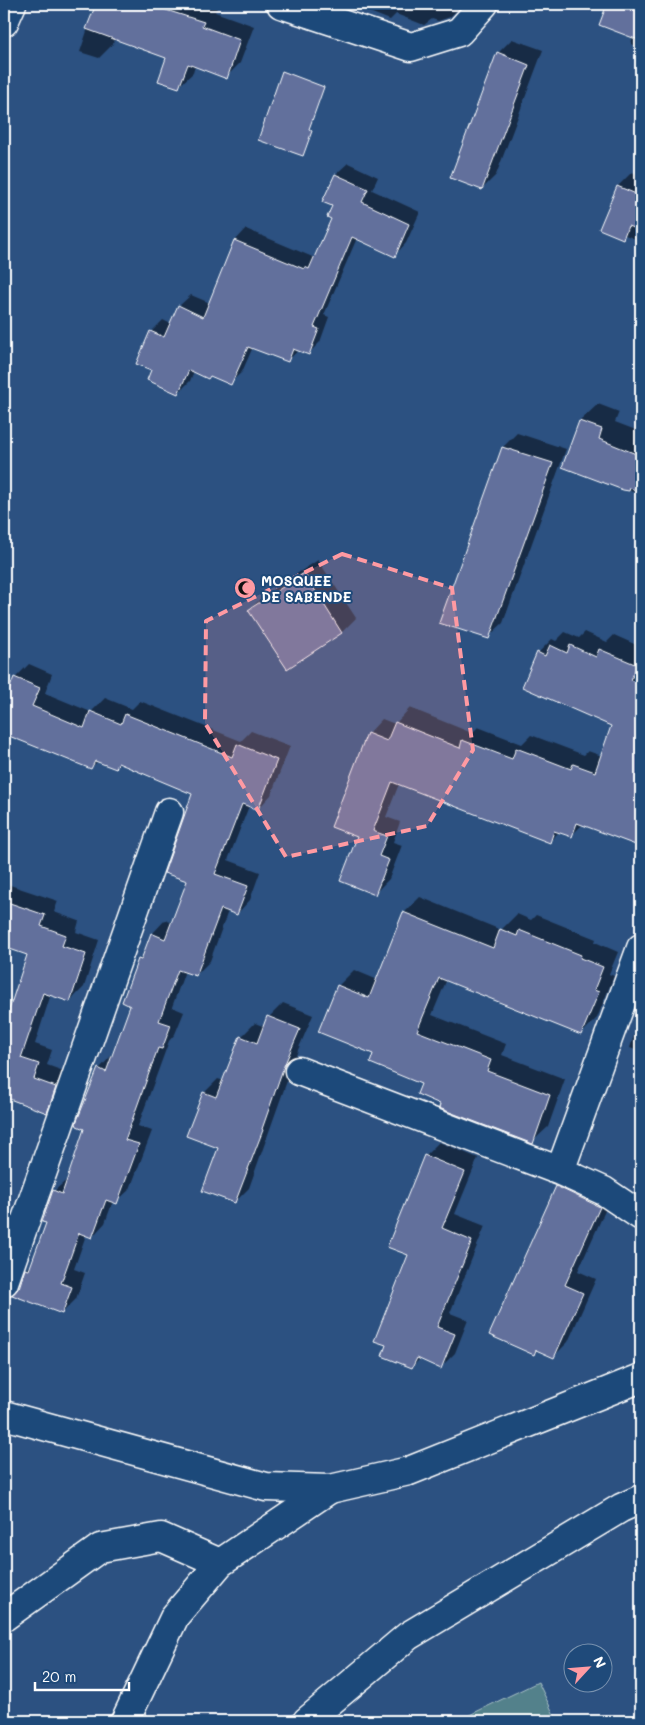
<svg xmlns="http://www.w3.org/2000/svg" width="645" height="1725" font-family="Mali,sans-serif">
  <style>
    .green { fill: #53818b; stroke: #a9c0c5 }
    .shadow { fill: #0007 }
    .building { fill: #626f9c; stroke: #fff }
    .lines { fill: none; stroke-linecap: round; stroke-linejoin: round }
    .minor-casing { stroke: #fff; stroke-width: 31 }
    .secondary-casing { stroke: #fff; stroke-width: 31 }
    .minor { stroke: #1f4a7a; stroke-width: 28 }
    .secondary { stroke: #1f4a7a; stroke-width: 28 }
    .marked { fill: #ff9aa2; fill-opacity: 0.2; stroke: #ff9aa2; stroke-width: 4; stroke-dasharray: 10 6; stroke-linejoin: round }
    .labels { text-anchor: middle; dominant-baseline: central; stroke-width: 4; stroke-linejoin: round; paint-order: stroke }
    .poi-label { font-size: 14px; font-weight: bold; fill: #fff; stroke: #1f4a7a; text-anchor: start }
  </style>
  <rect width="100%" height="100%" fill="#2c5181"/>
  <filter id="ink" filterUnits="userSpaceOnUse"><feTurbulence type="fractalNoise" baseFrequency=".02" numOctaves="2"/><feDisplacementMap in="SourceGraphic" scale="10" xChannelSelector="R" yChannelSelector="G"/><feConvolveMatrix kernelMatrix="1 2 1 2 8 2 1 2 1" color-interpolation-filters="sRGB"/></filter>
  <g filter="url(#ink)">
    <path class="green" d="M538 1682 557 1721H457Z"/>
    <path class="shadow" d="M96 4H204L217 8 215 12 254 26 240 63 226 77 195 66 193 73 178 87 168 58 115 39 113 44 99 58 80 52Z
      M349 4H463L450 17 438 21 432 19 424 25 396 14 390 20Z
      M609 4H641V48L631 44 633 36 601 24Z
      M512 39 543 50 496 175 482 189 498 53Z
      M348 163 378 177 372 190 420 212 406 243 395 255 357 238 324 315 329 317 320 342 309 353 299 350 288 360 253 347 242 372 230 383 211 375 194 371 190 381 178 393 152 370 151 332 163 320 171 324 179 306 191 295 210 303 235 241 246 229 315 258 333 219 336 174Z
      M632 172 641 176V241L625 235 623 237 618 186Z
      M598 404 619 412 615 422 641 432V495L564 466 580 421Z
      M517 433 566 449 503 623 488 637 441 622 503 447Z
      M318 560 356 618 342 632 287 667 249 610 263 596Z
      M565 632 579 638 585 632 607 642 614 635 641 647V846L583 824 571 836 560 831 549 842 399 784 386 817 400 822 393 842 402 845 389 879 375 893 358 836 368 734 382 719 395 724 410 708 472 733 478 727 522 744 531 735 584 755 588 751 602 756 613 725 538 653 552 639 556 641Z
      M29 664 52 674 45 693 91 712 105 698 132 709 140 701 241 741 251 731 290 746 271 795 258 809 249 806 228 860 260 872 250 900 237 914 228 911 210 961 196 975 185 971 172 1007 184 1012 175 1034 169 1041 138 1126 152 1131 130 1189 116 1202 113 1201 105 1223 92 1237 86 1235 74 1269 85 1273 76 1299 62 1313 20 1288 26 1270 32 1264 47 1222 54 1191 69 1178 85 1128 99 1069 112 1055 132 1005 139 960 144 955 152 934 165 920 173 923 188 880 193 793 120 763 116 767 98 761 91 768 4 732V706L15 678Z
      M4 883 58 901 54 912 79 921 76 932 99 940 84 987 70 1001 51 994 35 1044 52 1050 47 1065 69 1073 60 1098 46 1112 4 1096 10 1078 4 1076V1009L10 1011 29 954 4 945Z
      M420 897 501 930 517 914 531 920 536 915 596 939 595 942 618 952 609 974 614 976 597 1018 581 1034 447 979 432 1015 506 1044 502 1055 565 1079 548 1127 532 1142 442 1104 423 1083 375 1053 338 986 354 970 378 980 404 913Z
      M283 1003 313 1015 298 1050 249 1188 235 1202 204 1093 218 1079 224 1081 241 1037 255 1023 265 1027 269 1017Z
      M641 1013V1052L630 1048Z
      M641 1121V1131L638 1130Z
      M439 1142 478 1158 455 1214 485 1226 450 1313 468 1320 455 1353 441 1367 420 1359 412 1367 388 1344 409 1255 425 1156Z
      M571 1173 613 1193 578 1271 596 1279 568 1342 553 1357 538 1350 534 1354 557 1187Z"/>
    <path class="building" d="M96 4H147L204 22 202 26 240 40 227 79 188 64 179 88 158 81 166 58 86 29Z
      M607 4H641V41L599 25Z
      M497 52 529 65 482 190 450 178Z
      M282 71 324 87 309 129 312 131 303 156 258 140Z
      M335 174 368 189 362 202 409 224 395 257 352 237 314 327 319 329 309 355 293 349 288 362 248 347 231 385 210 376 208 379 189 370 178 394 147 380 151 370 136 364 150 331 164 337 178 305 203 317 234 240 304 269 305 267 309 269 331 219 327 217 332 206 322 202Z
      M617 186 641 196V231L628 226 623 239 599 229Z
      M579 421 602 429 599 439 641 456V492L630 488 629 491 623 490 562 467Z
      M502 447 553 463 489 639 439 623Z
      M304 573 342 633 287 669 248 610Z
      M550 645 567 653 570 645 596 657 599 649 637 665 631 680 641 685V847L577 823 572 837 554 831 550 843 392 782 373 831 387 836 379 856 389 860 375 895 340 881 357 837 331 827 367 733 387 741 395 722 460 748 462 740 512 759 516 748 571 769 573 764 595 772 611 726 522 687 537 652 545 656Z
      M14 677 40 688 32 706 84 728 90 711 121 724 125 714 232 757 237 744 277 760 258 810 242 804 215 874 248 886 237 915 221 909 196 976 178 970 159 1021 171 1025 162 1049 158 1048 125 1140 139 1144 117 1204 106 1200 92 1238 79 1233 61 1283 72 1287 62 1314 12 1295 19 1288 25 1269 29 1270 46 1223 42 1222 53 1190 62 1194 84 1129 77 1126 76 1123 98 1068 106 1072 130 1006 122 1002 138 959 141 960 151 933 165 939 187 881 164 873 192 794 118 763 116 769 95 761 91 769 4 734V703Z
      M4 901 45 915 41 926 66 935 62 946 86 954 70 1002 43 993 21 1058 39 1064 34 1079 56 1087 47 1113 4 1097V1025L27 955 4 947Z
      M403 912 493 948 500 929 517 936 519 930 581 955 580 958 603 967 594 990 599 992 581 1035 439 978 417 1031 491 1060 487 1071 550 1095 533 1144 439 1108 440 1104 417 1094 421 1084 370 1063 373 1054 318 1032 337 985 369 998Z
      M267 1016 300 1029 284 1066 262 1129 263 1130 235 1203 202 1191 218 1148 186 1136 203 1092 216 1097 240 1036 257 1043Z
      M424 1155 465 1172 442 1228 472 1241 437 1327 455 1334 441 1369 417 1358 412 1368 382 1356 386 1345 374 1341 408 1255 387 1247Z
      M556 1186 600 1207 565 1285 583 1293 554 1358 536 1350 534 1355 489 1335Z"/>
    <g class="lines">
      <g class="minor-casing">
        <path id="minor" d="M281 4 411 47 459 32 484 4
          M4 22 12 4
          M641 948 560 1171 604 1191 641 1216
          M299 1071 560 1171
          M4 1282 169 812
          M4 1617 100 1548 161 1537 220 1563
          M125 1721 175 1616 220 1563 330 1489
          M307 1721 408 1636 621 1508 641 1499"/>
      </g>
      <g class="secondary-casing">
        <path id="secondary" d="M4 1415 266 1487 330 1489 409 1471 641 1378"/>
      </g>
      <use href="#minor" class="minor"/>
      <use href="#secondary" class="secondary"/>
    </g>
  </g>
  <path class="marked" d="M342 554 452 588 473 750 427 826 286 857 205 723 206 621Z"/>
  <defs>
    <g id="mosque-disc" transform="scale(1.125)"><circle r="9.5" fill="#ff9aa2" stroke="#1f4a7a"/><path d="M3.5-4.9A6 6 0 1 0 3.5 4.9A5 5 0 1 1 3.5-4.9Z" fill="#111"/></g>
  </defs>
  <g fill-rule="evenodd">
    <use href="#mosque-disc" x="245" y="588"/>
  </g>
  <g class="labels">
    <g class="poi-label">
      <text x="261" y="580">MOSQUEE<tspan x="261" dy="16">DE SABENDE</tspan></text>
    </g>
  </g>
  <rect width="645" height="1725" fill="none" stroke="#1f4a7a" stroke-width="20"/>
  <rect x="10" y="10" width="625" height="1705" fill="none" stroke="#fff" stroke-width="2" filter="url(#ink)"/>
  <g transform="translate(588 1668) rotate(64)"><circle r="24" fill="#1f4a7a" stroke="#7992af"/>
  <path d="M0-4L9 19L0 12L-9 19Z" fill="#ff9aa2"/>
  <text y="-8" font-size="14" font-weight="bold" text-anchor="middle" fill="#ffffff">N</text>
  </g>
  <path d="M35 1682v8h94v-8" fill="none" stroke="#ffffff" stroke-width="2.5"/>
  <text x="42" y="1682" font-size="15" fill="#ffffff" stroke="#1f4a7a" stroke-width="4" paint-order="stroke">20 m</text>
</svg>
